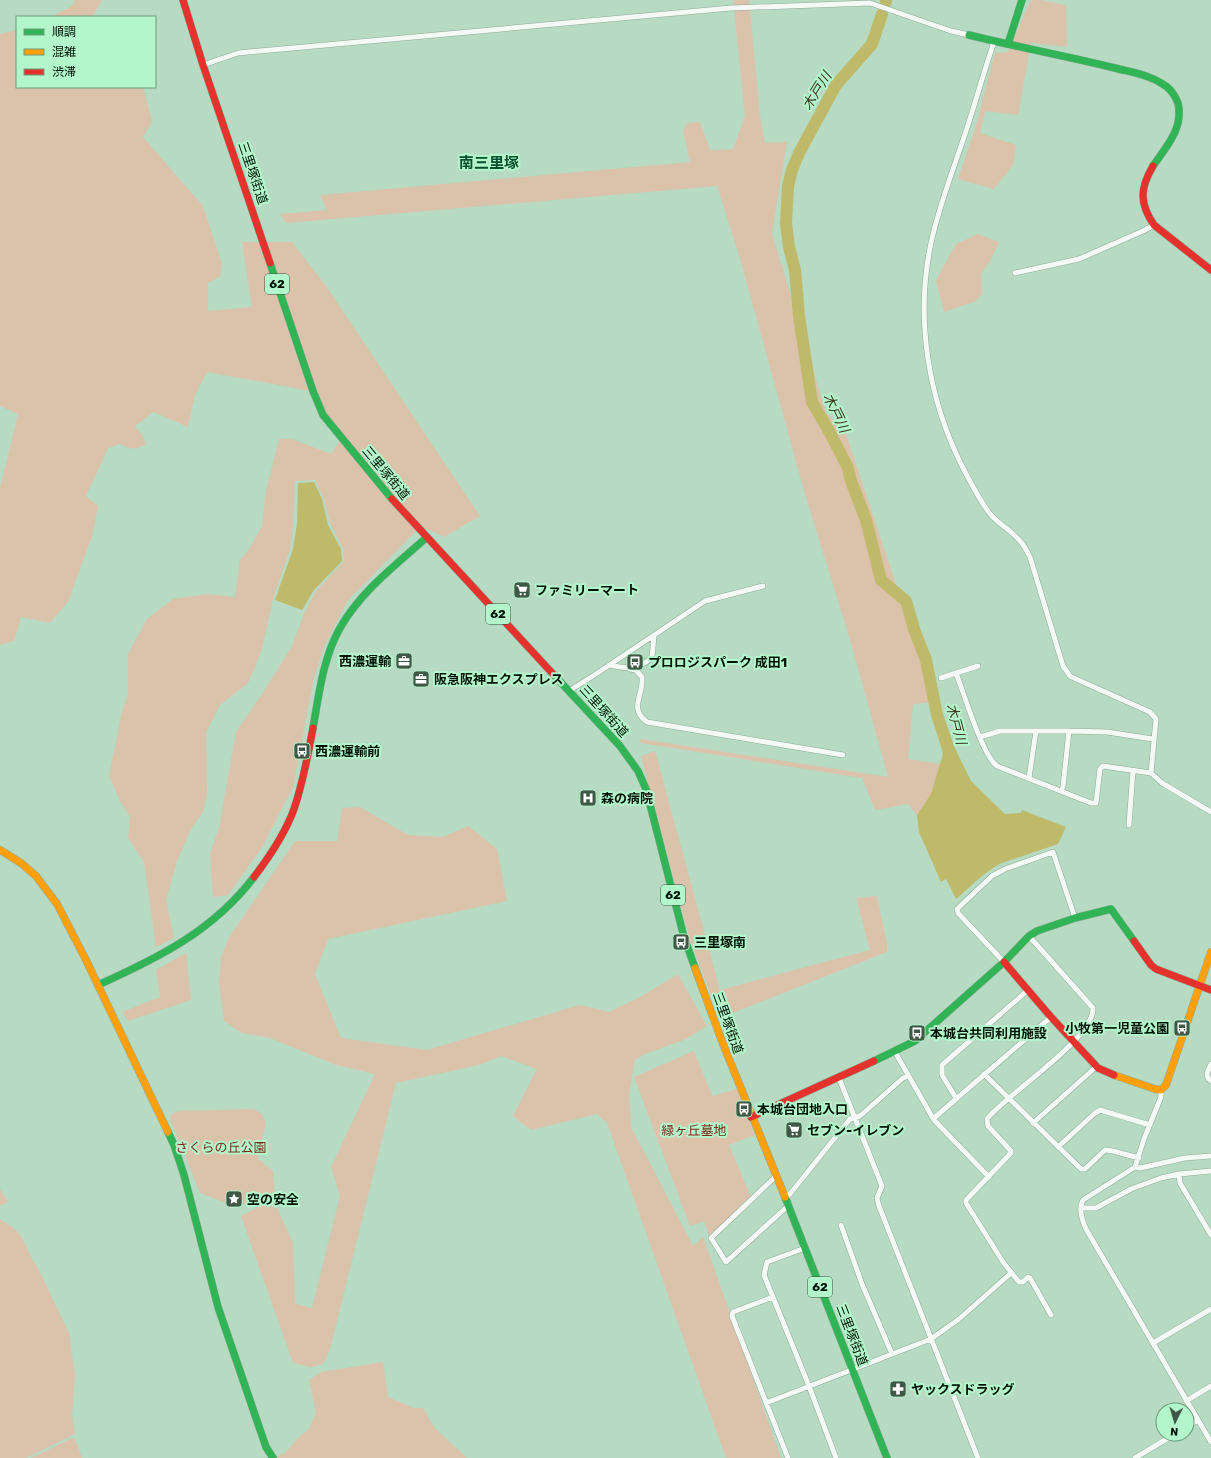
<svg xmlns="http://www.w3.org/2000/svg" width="1211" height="1458" font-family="Rubik,'Noto Sans JP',sans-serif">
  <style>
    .green { fill: #dbc2ab }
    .water { fill: #bfb96a }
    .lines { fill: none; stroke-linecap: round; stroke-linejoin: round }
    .river { stroke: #bfb96a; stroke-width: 12 }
    .street-casing { stroke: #8eaa98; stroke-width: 6 }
    .fast-casing { stroke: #8eaa98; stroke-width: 8 }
    .slow-casing { stroke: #8eaa98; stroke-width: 8 }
    .jam-casing { stroke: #8eaa98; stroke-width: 8 }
    .street { stroke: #f4f9f6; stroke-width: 5 }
    .fast { stroke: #30b455; stroke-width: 7 }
    .slow { stroke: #ff9f0a; stroke-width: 7 }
    .jam { stroke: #e5322d; stroke-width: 7 }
    .labels { text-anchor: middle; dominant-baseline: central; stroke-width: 4; stroke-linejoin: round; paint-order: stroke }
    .shield { fill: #b3f6cb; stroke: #365740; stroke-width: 1 }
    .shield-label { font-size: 12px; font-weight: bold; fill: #001305 }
    .street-label { font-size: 13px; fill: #001305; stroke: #b3f6cb }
    .poi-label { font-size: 13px; font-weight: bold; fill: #001305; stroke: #b3f6cb; text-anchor: start }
    .park-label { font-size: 13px; fill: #7a2e1a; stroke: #b3f6cb }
    .water-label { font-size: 14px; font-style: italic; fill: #3e3922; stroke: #b3f6cb }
    .quarter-label { font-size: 15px; font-weight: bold; fill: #06502d; stroke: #b3f6cb }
  </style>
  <rect width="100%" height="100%" fill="#b6dac2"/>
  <path class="green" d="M75 0H102L92 17H51L72 6Z
    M733 0H749L760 115 765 143 787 142 772 233 826 413 845 431 920 656 932 702 913 704 908 759 940 764 931 794 917 815 908 804 875 810 862 778 641 743 640 741 641 739 888 777 851 643 804 491 741 262 717 186 286 223 280 214 327 210 320 195 690 162 683 131 687 123 700 122 710 150 733 149 745 116Z
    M1031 0H1040L1066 5 1067 47 1031 43 1018 115 985 111 980 133 1016 145 1013 165 994 189 958 179 975 129 995 53 1008 52Z
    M17 30V87H143L152 122 143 137 203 206 222 264 220 277 208 283V311L252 307 242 242H292L326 286 480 516 444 537 421 526 348 600 325 644 314 677 293 787 263 846 228 895 213 897 210 853 219 828 236 732 262 694 291 648 305 612 316 591 344 561 343 548 330 523 324 499 315 480 295 481 293 525 290 549 273 599 261 652 248 683 220 705 206 732 207 794 203 812 191 829 177 861 166 900 174 938 156 947 144 862 128 838 130 817 120 801 109 776 121 716 128 694V654L147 619 173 599 207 594 235 597 240 560 248 551 262 526 266 491 279 439H292L331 454 339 442 316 392 207 372 195 395 188 427 153 412 135 426 142 435 146 444C134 450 132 450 120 444L108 448 86 496 98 506 92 536 68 602 50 623 21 617 14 641 0 645V488L18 414 0 406V34Z
    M978 234 999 242 990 261 981 274 982 294 976 301 944 312 936 280 956 244Z
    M655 751 720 990 870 950 856 898 877 896 887 944V952L720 1018 690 940 641 756Z
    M360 807 408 835 443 837 468 826 497 849 507 901 328 939 315 974 341 1038 427 1050 580 1005 609 1012 642 996 678 974 707 1026 684 1040 645 1054 635 1060 629 1095 631 1127 693 1246 703 1237 781 1458H726L607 1123 597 1114 531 1130 513 1116 537 1069 501 1056 479 1065 396 1083 330 1349 323 1364 311 1367 293 1363 241 1216 262 1205 277 1208 293 1243 295 1304 312 1308 340 1196 331 1167 375 1074 336 1065 270 1038 242 1033 224 1021 219 983 221 957 228 939 295 841H337L342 808Z
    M186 953 191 1000 128 1021 122 1012 160 997 156 970Z
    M694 1051 712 1096 737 1089 754 1135 729 1145 751 1197 709 1236 704 1221 690 1226 634 1077Z
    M252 1109C279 1118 256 1141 258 1159L273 1171 275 1196 234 1206 200 1193 170 1118C172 1113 175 1112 180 1111Z
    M0 1189 8 1202 0 1206Z
    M0 1219C7 1224 15 1228 20 1235 27 1245 29 1257 37 1266L69 1333 75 1375 72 1415 75 1434 26 1458H0Z
    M383 1362 388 1397 414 1408H423L434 1427 467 1458H272L285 1453 299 1437 309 1429 316 1413 309 1380 321 1372Z
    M72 1438 75 1439 82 1458H31Z"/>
  <path class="water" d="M314 482 322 499 328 525 341 549 342 561 314 590 302 610 275 600 293 549 297 524 298 483Z
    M945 728 971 781 1005 814 1021 813 1022 810 1066 827 1058 844 999 864 983 875 956 899 946 879 941 882 919 832 917 815 931 794 943 754 938 736 939 735 938 730Z"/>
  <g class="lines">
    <path class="river" d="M886 2V0
      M882 14 872 44 836 85 799 153 792 170 788 186 786 223 789 247 795 270 799 316 812 402 829 431 848 468 851 481 866 520 881 580 906 601 915 632 926 660 937 715 947 744"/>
    <g class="street-casing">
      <path id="street" d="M994 42C984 71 976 101 966 131 954 168 939 205 931 243 915 318 928 398 962 466 970 481 980 502 991 515 1000 525 1012 531 1020 541 1024 545 1027 551 1030 557L1063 666 1070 676 1076 679 1150 712 1156 719 1151 773
        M203 65 238 53 731 8 870 3 951 31 969 35
        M1015 273 1079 259 1143 231 1154 225
        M609 665C630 669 634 671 652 658L654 636
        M630 669 636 670 642 677C644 695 628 708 647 722L843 755
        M956 673C964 693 982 755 997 766L1091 803H1096L1100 769 1103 766 1151 773 1162 783 1211 812
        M941 678 978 666
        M569 691 596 674 705 601 763 586
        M980 737 1000 731H1069L1107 732 1153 739
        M1029 778 1036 731
        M1061 791 1063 787 1069 731
        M1129 825 1133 771
        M1029 936 1093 1008C1095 1038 1007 1094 987 1119L988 1126 1011 1151V1153L966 1200V1203L1003 1262 1019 1282H1023L1028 1277 1030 1278 1051 1315
        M1004 962 958 913 957 909 992 876 1005 869 1053 852 1075 918
        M895 1052 934 1120 989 1177
        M1211 1064C1208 1071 1204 1076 1211 1081
        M984 1074 1081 1169H1085L1105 1150 1113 1151 1139 1158
        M839 1078 882 1186 877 1198 879 1206 978 1458
        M1161 1090V1097L1144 1139 1135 1167 1083 1200C1078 1209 1082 1220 1086 1229L1211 1442
        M956 1098 942 1075V1065L1028 990
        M934 1118 1051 1017
        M1033 1123 1097 1066
        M1058 1147 1095 1113 1100 1110 1150 1125
        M1135 1167 1140 1168 1185 1158 1211 1156
        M1179 1174 1180 1183 1211 1235
        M776 1176 711 1238 726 1262 788 1206
        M785 1198 790 1194 850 1119 860 1116 903 1078 909 1076
        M1081 1208H1096L1131 1189 1161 1178 1179 1174 1211 1171
        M841 1225 862 1284 892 1354
        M805 1248 767 1262 764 1275 809 1386 836 1458
        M773 1297 733 1312 732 1316 788 1458
        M1153 1343 1211 1309
        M1186 1401 1211 1386
        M766 1403 931 1339 959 1319 1011 1273
        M1187 1427 1198 1420
        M1135 1458 1175 1434"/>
    </g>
    <g class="fast-casing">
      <path id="fast" d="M969 35C1017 47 1066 56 1115 68 1130 72 1147 74 1161 83 1169 87 1175 95 1178 103 1184 128 1166 147 1153 166
        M1008 44 1022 0
        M270 263 313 391 323 415 392 499
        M553 674 620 746 638 771 646 789 684 937 695 968
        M313 728C319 694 323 658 340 628 361 591 396 565 427 537
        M98 985C158 958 213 931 254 877
        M874 1061 915 1041 1004 962 1029 936 1037 931 1075 918 1111 909 1134 941
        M168 1132 174 1145 184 1175 218 1307 266 1447 273 1458
        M785 1197 887 1458"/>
    </g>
    <g class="slow-casing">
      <path id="slow" d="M0 850 21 863 36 876 57 904 86 960 168 1132
        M695 968 723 1044 785 1197
        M1114 1075 1155 1089 1161 1090 1166 1085 1211 952"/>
    </g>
    <g class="jam-casing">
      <path id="jam" d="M183 0 203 65 270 263
        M1153 166C1140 188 1139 203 1154 225L1211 270
        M392 499 553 674
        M254 877C270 856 285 834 294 809 303 783 308 755 313 728
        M1134 941 1151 965 1156 969 1211 990
        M1004 962 1051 1017 1098 1068 1114 1075
        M751 1117 874 1061"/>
    </g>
    <use href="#street" class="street"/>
    <use href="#fast" class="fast"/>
    <use href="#slow" class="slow"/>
    <use href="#jam" class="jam"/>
  </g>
  <defs>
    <g id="supermarket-square" transform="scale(0.9)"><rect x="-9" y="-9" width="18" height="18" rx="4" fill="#405947" stroke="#b3f6cb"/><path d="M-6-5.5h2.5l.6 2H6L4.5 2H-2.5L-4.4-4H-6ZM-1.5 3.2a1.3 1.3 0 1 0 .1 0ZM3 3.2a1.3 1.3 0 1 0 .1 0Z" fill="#fff"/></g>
    <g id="office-square" transform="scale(0.9)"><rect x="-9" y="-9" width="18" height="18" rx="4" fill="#405947" stroke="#b3f6cb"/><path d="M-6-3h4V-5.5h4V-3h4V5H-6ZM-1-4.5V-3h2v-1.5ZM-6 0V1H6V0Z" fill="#fff"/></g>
    <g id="bus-square" transform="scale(0.9)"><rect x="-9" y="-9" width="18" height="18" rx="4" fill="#405947" stroke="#b3f6cb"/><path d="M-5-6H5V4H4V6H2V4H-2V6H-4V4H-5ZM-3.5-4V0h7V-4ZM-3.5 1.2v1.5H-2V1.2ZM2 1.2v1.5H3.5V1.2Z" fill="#fff"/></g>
    <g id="hospital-square" transform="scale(0.9)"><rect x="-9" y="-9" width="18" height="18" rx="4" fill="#405947" stroke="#b3f6cb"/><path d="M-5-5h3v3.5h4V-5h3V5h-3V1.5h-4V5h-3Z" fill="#fff"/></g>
    <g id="sight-square" transform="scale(0.9)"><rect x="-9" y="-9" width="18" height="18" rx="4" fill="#405947" stroke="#b3f6cb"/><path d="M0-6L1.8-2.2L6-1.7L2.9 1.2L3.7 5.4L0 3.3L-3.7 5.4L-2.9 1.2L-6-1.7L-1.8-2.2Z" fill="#fff"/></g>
    <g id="pharmacy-square" transform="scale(0.9)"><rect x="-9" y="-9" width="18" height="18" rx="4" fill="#405947" stroke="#b3f6cb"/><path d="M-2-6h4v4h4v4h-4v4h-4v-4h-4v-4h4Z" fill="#fff"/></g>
  </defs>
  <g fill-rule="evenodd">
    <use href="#supermarket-square" x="522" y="590"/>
    <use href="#office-square" x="404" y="661"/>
    <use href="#bus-square" x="635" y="662"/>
    <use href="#office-square" x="421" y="679"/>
    <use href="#bus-square" x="302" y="751"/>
    <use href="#hospital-square" x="588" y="798"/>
    <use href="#bus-square" x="681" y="942"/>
    <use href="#bus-square" x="1182" y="1028"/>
    <use href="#bus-square" x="917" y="1033"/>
    <use href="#bus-square" x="744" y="1109"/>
    <use href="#supermarket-square" x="794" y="1130"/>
    <use href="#sight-square" x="234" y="1199"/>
    <use href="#pharmacy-square" x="898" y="1389"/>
  </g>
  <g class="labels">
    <g class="shield">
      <rect x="265" y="274" width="24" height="20" rx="3"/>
      <rect x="486" y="604" width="24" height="20" rx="3"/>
      <rect x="661" y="885" width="24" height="20" rx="3"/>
      <rect x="808" y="1277" width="24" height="20" rx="3"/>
    </g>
    <g class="shield-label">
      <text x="277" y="284">62</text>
      <text x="498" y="614">62</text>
      <text x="673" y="895">62</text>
      <text x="820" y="1287">62</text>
    </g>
    <g class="street-label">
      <text transform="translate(253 173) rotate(71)">三里塚街道</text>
      <text transform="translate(386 473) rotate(50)">三里塚街道</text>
      <text transform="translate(604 711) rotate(48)">三里塚街道</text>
      <text transform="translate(728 1023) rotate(70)">三里塚街道</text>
      <text transform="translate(852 1335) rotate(69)">三里塚街道</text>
    </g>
    <g class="poi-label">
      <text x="535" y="590">ファミリーマート</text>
      <text x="391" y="661" text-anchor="end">西濃運輸</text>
      <text x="648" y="662">プロロジスパーク 成田1</text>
      <text x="434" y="679">阪急阪神エクスプレス</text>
      <text x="315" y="751">西濃運輸前</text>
      <text x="601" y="798">森の病院</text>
      <text x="694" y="942">三里塚南</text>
      <text x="1169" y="1028" text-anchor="end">小牧第一児童公園</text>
      <text x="930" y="1033">本城台共同利用施設</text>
      <text x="757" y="1109">本城台団地入口</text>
      <text x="807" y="1130">セブン-イレブン</text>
      <text x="247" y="1199">空の安全</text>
      <text x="911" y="1389">ヤックスドラッグ</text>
    </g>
    <g class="park-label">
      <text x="694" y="1130">緑ヶ丘墓地</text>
      <text x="221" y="1147">さくらの丘公園</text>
    </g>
    <g class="water-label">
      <text transform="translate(817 91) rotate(-58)">木戸川</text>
      <text transform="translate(836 413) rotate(64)">木戸川</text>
      <text transform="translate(956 724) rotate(75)">木戸川</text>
    </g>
    <g class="quarter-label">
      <text x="489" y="163">南三里塚</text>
    </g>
  </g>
  <rect x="16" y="16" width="140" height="72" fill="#b3f6cb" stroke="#6b9b7c"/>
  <rect x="24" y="29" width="20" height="6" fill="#30b455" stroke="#6b9b7c"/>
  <text x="52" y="36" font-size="12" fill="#001305">順調</text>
  <rect x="24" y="49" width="20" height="6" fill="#ff9f0a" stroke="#6b9b7c"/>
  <text x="52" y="56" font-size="12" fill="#001305">混雑</text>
  <rect x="24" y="69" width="20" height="6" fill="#e5322d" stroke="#6b9b7c"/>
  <text x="52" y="76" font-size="12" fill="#001305">渋滞</text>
  <g transform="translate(1175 1422) rotate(185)"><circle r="19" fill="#b3f6cb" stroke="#6b9b7c"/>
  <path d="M0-3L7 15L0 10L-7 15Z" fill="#405947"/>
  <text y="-6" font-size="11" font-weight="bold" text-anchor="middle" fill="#001305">N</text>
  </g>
</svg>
